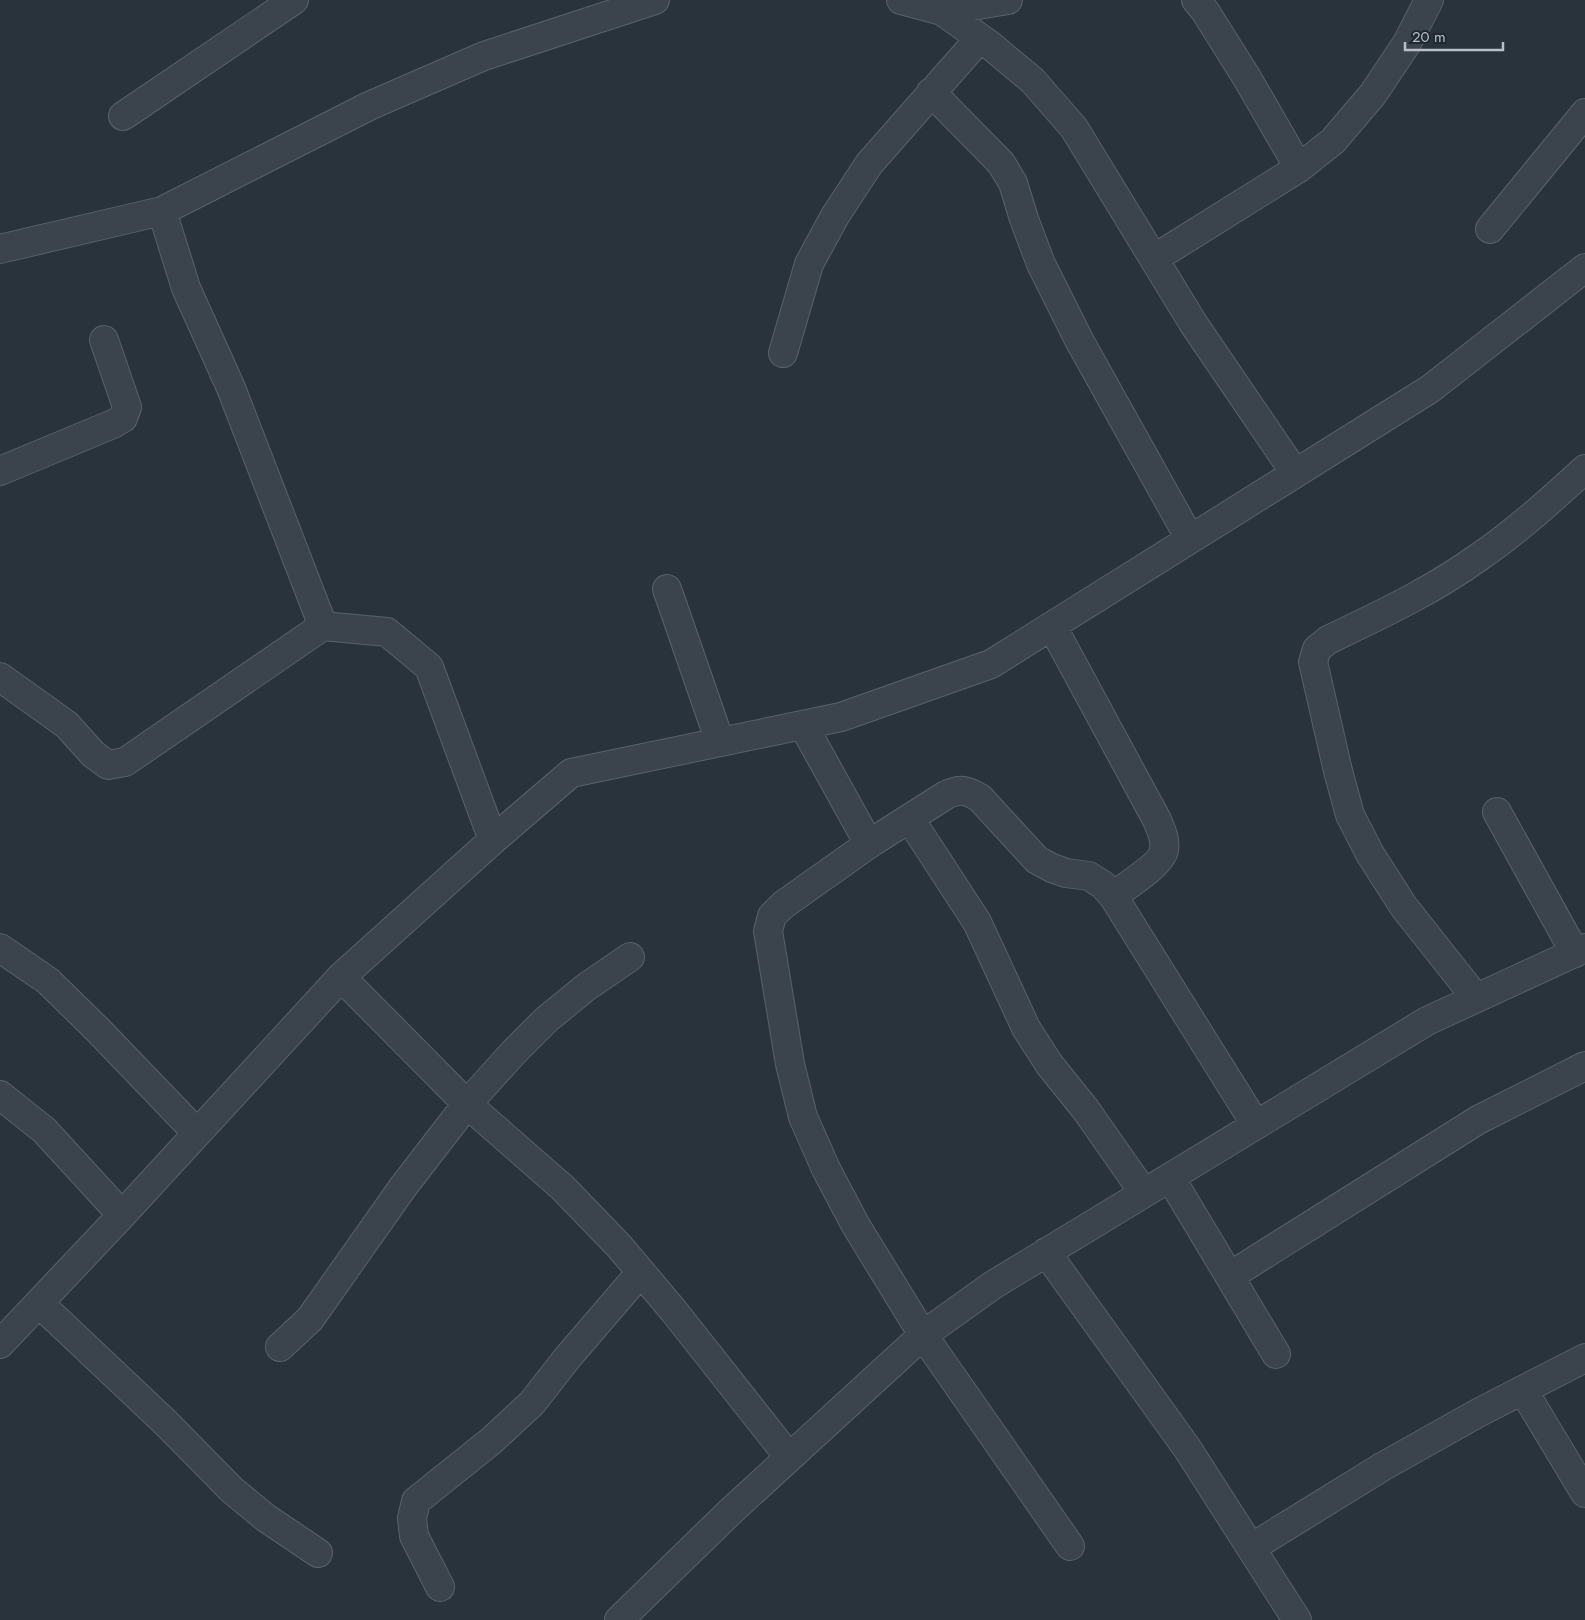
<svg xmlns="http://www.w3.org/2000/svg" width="1585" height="1620" font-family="Jost,sans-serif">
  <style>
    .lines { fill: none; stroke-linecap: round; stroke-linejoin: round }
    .minor-casing { stroke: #59626a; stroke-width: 30 }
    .minor { stroke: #3b444c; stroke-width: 28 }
  </style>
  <rect width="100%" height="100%" fill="#28333c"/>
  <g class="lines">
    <g class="minor-casing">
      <path id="minor" d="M901 0 942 11 1008 0
        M1196 0 1205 11 1247 78 1299 168
        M942 11 990 45 1033 81 1074 128 1193 323 1295 473
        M931 92 1001 163 1013 183 1024 219 1041 264 1079 340 1190 539
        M123 116 294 0
        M162 211 186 288 231 388 323 626 387 632 429 667 493 840
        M1490 229 1585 113
        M0 249 162 211 369 106 484 56 655 0
        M1155 258 1299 168 1333 141 1373 94 1407 43 1429 0
        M783 353 809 264 835 216 869 164 980 38
        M0 471 113 424 123 418 127 407 104 340
        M667 589 720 742
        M1052 626 1157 820C1161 830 1166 839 1164 850 1162 864 1125 887 1113 896
        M0 677 67 725 93 754 108 765 125 762 323 626
        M803 725 869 844
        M1497 812 1575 953
        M910 819 977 922 1026 1028 1049 1064 1086 1110 1144 1193
        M0 948 48 981 98 1030 197 1133
        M341 977 467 1104 563 1188 619 1246 673 1310 789 1457
        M1476 998 1404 907 1370 854 1350 815 1338 771 1313 662 1317 649 1328 640C1380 615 1432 591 1479 557 1517 531 1551 500 1585 469
        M0 1095 44 1130 122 1215
        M1170 1177 1276 1354
        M1046 1252 1187 1448 1297 1620
        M1230 1276 1478 1120 1585 1066
        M39 1303 166 1423 232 1490 266 1518 318 1553
        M0 1344 122 1215 341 977 493 840 571 773 841 717 991 664 1430 389 1585 268
        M280 1347 310 1319 403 1187 467 1104 513 1053 547 1019 585 988 630 957
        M1523 1390 1585 1493
        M1070 1546 923 1335 855 1224 826 1169 803 1117 790 1064 768 931 772 916 783 905 869 844 946 795C961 788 966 790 980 798L1037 860 1052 868 1066 873 1089 876 1103 885 1113 896 1256 1125
        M1251 1548 1382 1467 1478 1413 1585 1358
        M440 1587 414 1536 412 1518 416 1501 491 1441 532 1403 568 1357 641 1272
        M619 1620 731 1511 923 1335 993 1285 1427 1021 1585 948"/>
    </g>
    <use href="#minor" class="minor"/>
  </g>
  <path d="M1405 42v8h98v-8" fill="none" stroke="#b7bfc7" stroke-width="2.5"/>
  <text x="1412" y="42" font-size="15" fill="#b7bfc7" stroke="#202931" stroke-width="4" paint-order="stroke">20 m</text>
</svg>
